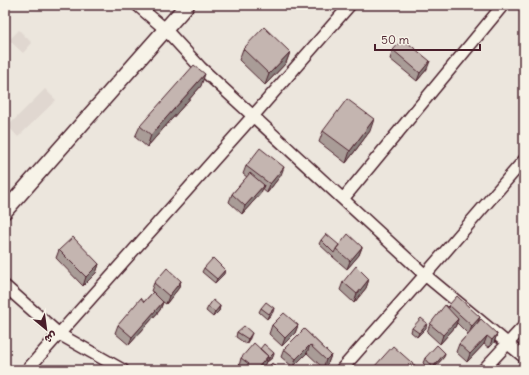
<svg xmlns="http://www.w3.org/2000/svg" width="529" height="375" font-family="Delius,'Playpen Sans Arabic',sans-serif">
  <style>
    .built { fill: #e0d7d0 }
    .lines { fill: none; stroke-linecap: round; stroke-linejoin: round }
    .minor-casing { stroke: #4a1f2b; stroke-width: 14 }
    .tertiary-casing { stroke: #4a1f2b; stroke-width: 17 }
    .minor { stroke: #f7f3e8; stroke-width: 11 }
    .tertiary { stroke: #f7f3e8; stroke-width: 14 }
    .wall { fill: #a99c97; stroke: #4a1f2b }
    .shaded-wall { fill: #897f7b; stroke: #4a1f2b }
    .building { fill: #c4b5b0; stroke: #4a1f2b }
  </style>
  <rect width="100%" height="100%" fill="#ece6dd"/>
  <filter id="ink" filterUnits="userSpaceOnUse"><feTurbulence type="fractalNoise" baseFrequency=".025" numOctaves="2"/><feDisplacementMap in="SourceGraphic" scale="8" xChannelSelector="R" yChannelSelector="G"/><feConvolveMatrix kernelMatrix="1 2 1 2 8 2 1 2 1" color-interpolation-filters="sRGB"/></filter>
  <g filter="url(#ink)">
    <path class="built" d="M19 30 32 43 23 53 9 40Z
      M45 89 56 100 18 137 8 126Z"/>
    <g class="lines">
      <g class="minor-casing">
        <path id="minor" d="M137 5 165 29 201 68 425 275 524 357
          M343 199 503 5
          M5 286 59 334 123 370
          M27 370 253 116 350 5
          M341 370 425 275 524 160
          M483 370 524 326"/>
      </g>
      <g class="tertiary-casing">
        <path id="tertiary" d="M5 211 187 5"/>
      </g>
      <use href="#minor" class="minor"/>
      <use href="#tertiary" class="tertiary"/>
    </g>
    <path class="wall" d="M243 49 290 52 286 63 265 85 239 60Z
      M393 50 427 69 417 81 390 59Z
      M201 86 147 147 135 137 140 126Z
      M323 131H370L346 163 319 142Z
      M246 166 281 175 267 193 262 189 261 193 242 214 229 202 232 194 247 177 243 174Z
      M321 240 339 245 362 247 359 255 347 269 333 257 319 244Z
      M59 250 99 264 96 273 83 286 56 258Z
      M204 268 224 274 215 283 202 272Z
      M369 279 366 288 354 303 340 290 343 282Z
      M181 281 178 289 166 304 163 302 160 310 129 345 115 333 118 325 144 302 153 292 151 291 154 283Z
      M449 305 480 317 477 324 497 334 494 343 489 348 484 344 467 362 456 352 459 344 468 334 457 323 455 327 440 344 427 332 430 324 448 308Z
      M220 306 219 311 213 317 206 311 208 307Z
      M261 308 273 312 267 319 259 312Z
      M272 325H298L295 333 282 346 269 334Z
      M412 328H426L417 337 411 332Z
      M304 329 331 355 328 363 323 368 307 353 293 367 281 357 284 349Z
      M237 332 250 338 246 344 236 337Z
      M260 349 273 357 267 362 266 361 265 364 260 370H243L239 366 241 358Z
      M444 357 432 370H430L423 363 425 358Z
      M374 367 420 370H373Z"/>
    <path class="shaded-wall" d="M290 52 286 63 265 85 269 74Z
      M430 61 427 69 417 81 420 73Z
      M205 74 201 86 147 147 151 135Z
      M374 119 370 131 346 163 350 151Z
      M284 167 281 175 267 193 270 184Z
      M264 185 261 193 242 214 245 206Z
      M362 247 359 255 347 269 350 261Z
      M99 264 96 273 83 286 86 277Z
      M225 270 224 274 215 283 217 279Z
      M369 279 366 288 354 303 357 294Z
      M181 281 178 289 166 304 169 296Z
      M163 302 160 310 129 345 132 337Z
      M220 306 219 311 213 317 215 312Z
      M274 308 273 312 267 319 269 314Z
      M480 317 477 325 469 334 472 326Z
      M458 319 455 327 440 344 443 335Z
      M427 323 426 328 417 337 419 333Z
      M298 325 295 333 282 346 285 338Z
      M252 333 250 338 246 344 248 339Z
      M497 334 494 343 489 348 492 340Z
      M487 336 484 344 467 362 470 354Z
      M310 345 307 353 293 367 296 359Z
      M274 353 273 357 267 362 269 358Z
      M445 353 444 357 432 370 433 367Z
      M331 355 328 363 323 368 326 360Z
      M268 356 265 364 260 370H256Z"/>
    <path class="building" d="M264 27 290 52 269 74 243 49Z
      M403 39 430 61 420 73 393 50Z
      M194 65 205 74 151 135 140 126Z
      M347 99 374 119 350 151 323 131Z
      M260 148 284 167 270 184 246 166Z
      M250 173 264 185 245 206 232 194Z
      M326 234 339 245 336 249 334 253 321 240Z
      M348 234 362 247 350 261 336 249Z
      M73 237 99 264 86 277 59 250Z
      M213 258 225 270 217 279 204 268Z
      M356 266 369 279 357 294 343 282Z
      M167 268 181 281 169 296 154 283Z
      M153 292 163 302 132 337 118 325 141 298 144 302Z
      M457 296 480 317 472 326 449 305Z
      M213 300 220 306 215 312 208 307Z
      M266 302 274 308 269 314 261 308Z
      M445 305 458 319 443 335 430 324Z
      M284 313 298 325 285 338 272 325Z
      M421 318 427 323 419 333 412 328Z
      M481 319 497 334 492 340 487 336 470 354 459 344Z
      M244 326 252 333 248 339 237 332Z
      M304 329 331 355 326 360 310 345 296 359 284 349Z
      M254 343 268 356 256 370H252L247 366 249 364 241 358Z
      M264 344 274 353 269 358 267 357 268 356 260 349Z
      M437 345 445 353 433 367 425 358Z
      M393 346 420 370H377L374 367Z
      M272 363 280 370H265Z"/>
  </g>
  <rect width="529" height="375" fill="none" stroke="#f7f3e8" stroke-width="20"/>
  <rect x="10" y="10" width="509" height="355" fill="none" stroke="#4a1f2b" stroke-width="1.5" filter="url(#ink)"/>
  <g transform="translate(46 329) rotate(151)" stroke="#f7f3e8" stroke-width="3" paint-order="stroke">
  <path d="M0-3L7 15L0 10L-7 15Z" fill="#4a1f2b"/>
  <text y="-6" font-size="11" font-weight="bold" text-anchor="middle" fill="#4a1f2b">ش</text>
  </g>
  <path d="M375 44v6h105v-6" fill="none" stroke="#4a1f2b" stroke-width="2"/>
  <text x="381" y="44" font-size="12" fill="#4a1f2b" stroke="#f7f3e8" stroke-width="3" paint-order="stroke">50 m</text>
</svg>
